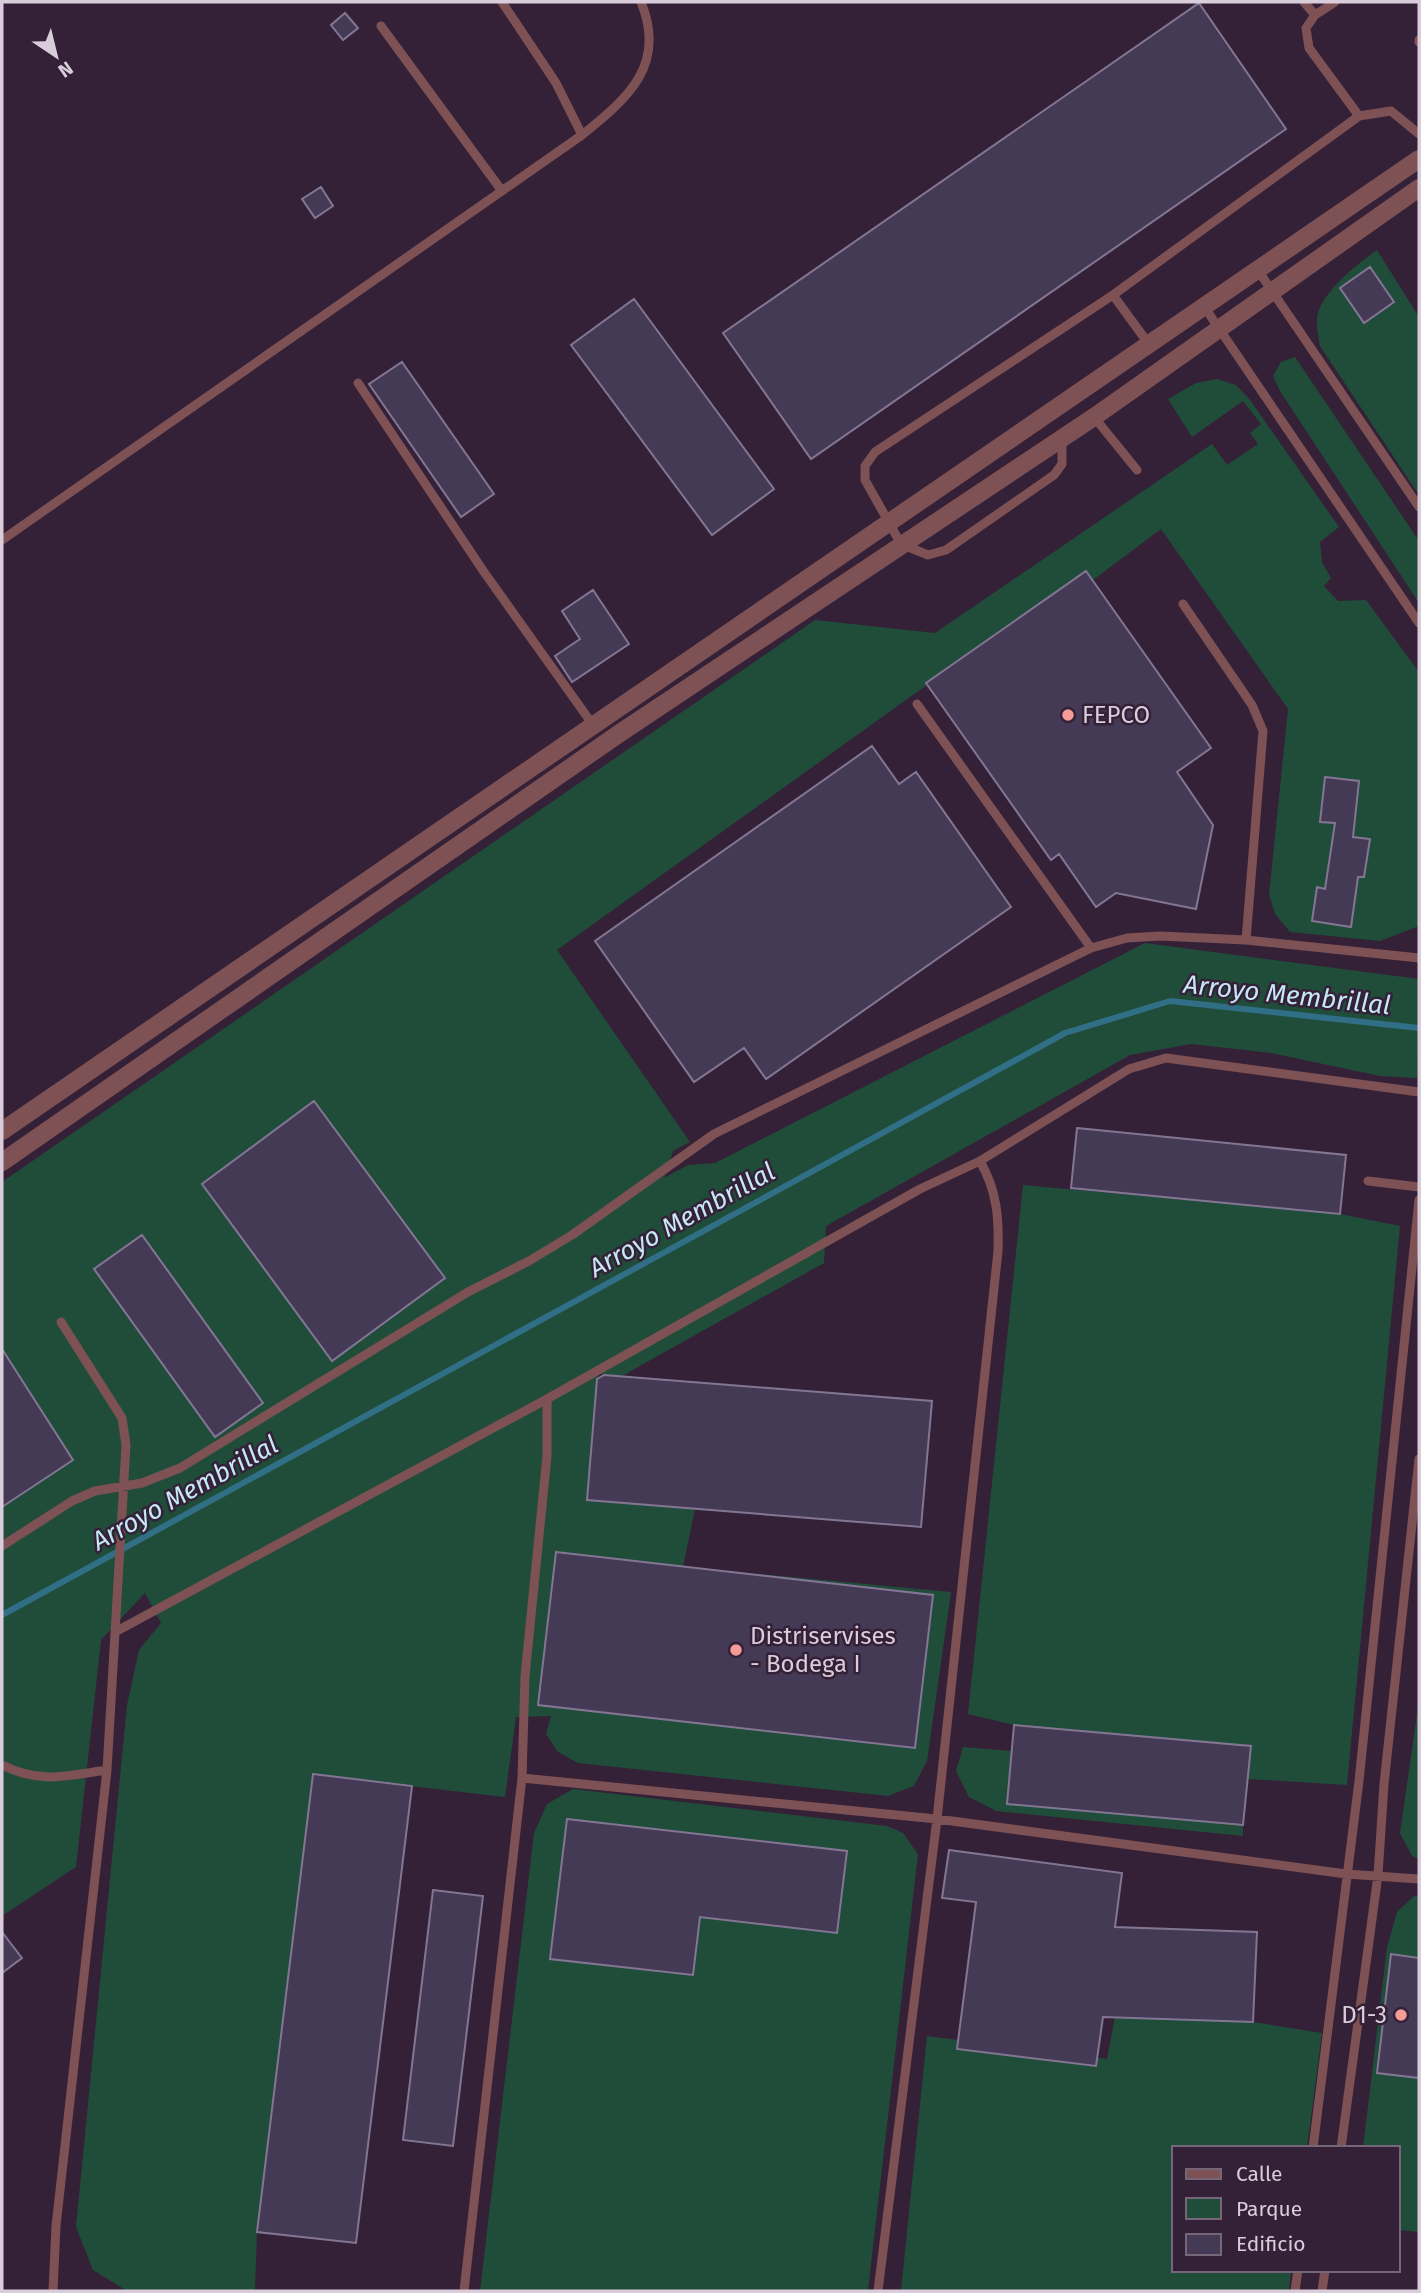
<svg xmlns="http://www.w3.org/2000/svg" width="1421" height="2293" font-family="'Fira Sans',sans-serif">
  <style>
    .green { fill: #204c3a }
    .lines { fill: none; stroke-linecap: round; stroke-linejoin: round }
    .stream { stroke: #316f87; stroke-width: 6 }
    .building { fill: #453a55; stroke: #827694; stroke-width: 2 }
    .lane { stroke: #7e5154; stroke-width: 9 }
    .street { stroke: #7e5154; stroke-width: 18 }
    .poi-dot { fill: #f59c96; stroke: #342137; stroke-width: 2.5 }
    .labels { text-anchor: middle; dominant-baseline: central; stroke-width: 5; stroke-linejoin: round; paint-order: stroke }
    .poi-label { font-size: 24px; fill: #d9cddc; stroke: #342137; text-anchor: start }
    .water-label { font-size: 26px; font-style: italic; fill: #c5e7f6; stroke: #342137 }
  </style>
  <rect width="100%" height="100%" fill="#342137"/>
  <path class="green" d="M1377 250 1419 317V495L1320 346C1319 338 1316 328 1317 319 1319 294 1357 264 1377 250Z
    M1295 357 1419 541V603L1280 391 1273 376 1281 362Z
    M1217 379 1236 385 1250 400 1339 527 1320 542 1322 562 1331 578 1324 586 1338 601 1366 600 1419 672V926L1380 941 1290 932 1275 914 1269 895 1288 709 1161 529 1093 580 1086 571 557 950 690 1142 673 1151 664 1178 688 1165 715 1163 1145 943 1419 979 1417 1078 1380 1076 1271 1053 1191 1044 1130 1055 826 1226 824 1263 622 1376 598 1374 587 1500 695 1509 683 1567 951 1592 927 1761 914 1786 888 1796 578 1763 558 1752 546 1734 551 1716 516 1717 505 1797 313 1775 257 2232 255 2291H127L93 2270 76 2227 127 1705 139 1650 161 1623 145 1593 101 1640 76 1867 2 1916V1182L815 620 935 633 1212 444 1227 465 1258 444 1250 433 1261 424 1243 401 1192 437 1168 399 1196 383Z
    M1023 1185 1340 1214 1400 1226 1347 1785 1248 1779 1250 1746 1014 1725 968 1714Z
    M1419 1700V1859L1412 1856 1400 1833Z
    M963 1747 1011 1751 1007 1804 1243 1825V1836L996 1811 969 1797 956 1771Z
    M573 1789 887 1826 903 1833 918 1854 868 2291H480L534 1833 547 1804Z
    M1414 1896H1419V2232L1398 2230V2148H1363L1387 1947 1397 1912Z
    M1115 2017 1253 2022 1322 2033 1307 2148H1174V2270H1291L1289 2291H901L927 2036 1107 2059Z"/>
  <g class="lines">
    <path class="stream" d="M2 1615 1065 1033 1170 1001 1419 1028"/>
  </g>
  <path class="building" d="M1199 3 1286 129 811 459 723 333Z
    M345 13 358 28 343 40 331 25Z
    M321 187 333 206 315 218 302 199Z
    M1370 267 1394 302 1364 323 1340 288Z
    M634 299 774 489 712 535 571 345Z
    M402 362 494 494 461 517 369 384Z
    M1086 571 1211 748 1177 772 1213 825 1196 909 1116 893 1096 907 1059 854 1051 860 926 683Z
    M593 590 629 644 572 682 555 656 580 639 562 611Z
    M872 746 899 784 916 772 1011 907 766 1079 744 1048 694 1082 595 941Z
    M1325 777 1359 781 1353 837 1370 839 1364 877H1358L1351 927 1312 921 1317 887 1325 889 1335 823 1320 822Z
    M314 1101 445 1278 332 1361 202 1184Z
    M1077 1128 1346 1155 1340 1214 1071 1188Z
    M142 1235 263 1403 215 1437 94 1269Z
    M2 1349 73 1460 2 1507Z
    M604 1375 932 1401 921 1527 587 1500 597 1379Z
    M556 1552 933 1595 915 1748 538 1705Z
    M1014 1725 1251 1746 1243 1825 1007 1804Z
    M313 1774 412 1786 356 2243 257 2232Z
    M567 1819 847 1851 837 1933 700 1917 693 1975 550 1959Z
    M949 1850 1122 1873 1115 1927 1257 1932 1253 2022 1103 2017 1096 2066 957 2049 976 1902 942 1898Z
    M433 1890 483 1896 453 2146 403 2140Z
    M2 1932 22 1958 2 1973Z
    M1391 1954 1419 1958V2078L1377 2073Z"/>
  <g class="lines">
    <path class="lane" d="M502 2 556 83 582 135
      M1304 2 1315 15
      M1335 2 1315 15 1306 28 1309 48 1359 116
      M381 26 502 191
      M1419 40V42
      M1257 269 1419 507
      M1113 295 1148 343
      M1203 305 1419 623
      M358 383 484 572 593 725
      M1094 417 1137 470
      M1062 439V464L1054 475 946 550 928 555 901 544 865 480V466L875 452 1113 295 1359 116 1391 111 1419 134
      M2 540 582 135C628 98 667 65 641 2
      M1183 604 1252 705 1263 731 1246 940
      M917 704 1091 948
      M1368 1181 1419 1187
      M2 1546 72 1501 95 1491 142 1483 180 1468 468 1292 529 1261 572 1235 714 1134 1091 948 1127 938 1160 936 1246 940 1419 958
      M115 1632 547 1399 920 1189 980 1161 1129 1069 1166 1058 1419 1092
      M2 1765C41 1784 65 1776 107 1770
      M522 1778 937 1819 1346 1874 1419 1879
      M1313 2148 1359 1781 1419 1200
      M1341 2148 1378 1875 1384 1784 1419 1459
      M53 2291 56 2226 107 1770 126 1445 122 1418 61 1322
      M464 2291 522 1778 525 1676 547 1456V1399
      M878 2291 937 1819 998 1251C999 1217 997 1191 980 1161
      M1295 2291 1298 2270
      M1322 2291 1325 2270"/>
    <path class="street" d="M2 1131 1419 159
      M2 1162 620 733 1094 417 1419 188"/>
  </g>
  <g class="poi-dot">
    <circle cx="1068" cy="715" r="7"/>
    <circle cx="736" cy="1650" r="7"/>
    <circle cx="1401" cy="2015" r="7"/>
  </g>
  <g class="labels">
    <g class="poi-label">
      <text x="1082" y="715">FEPCO</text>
      <text x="750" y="1636">Distriservises<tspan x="750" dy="28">- Bodega I</tspan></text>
      <text x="1387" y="2015" text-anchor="end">D1-3</text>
    </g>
    <g class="water-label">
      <text transform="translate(1287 995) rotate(6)">Arroyo Membrillal</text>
      <text transform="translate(682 1220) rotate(-29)">Arroyo Membrillal</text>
      <text transform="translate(185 1493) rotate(-29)">Arroyo Membrillal</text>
    </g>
  </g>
  <rect width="1421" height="2293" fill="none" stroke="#d9cddc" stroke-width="7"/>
  <rect x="1172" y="2146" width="228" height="126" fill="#342137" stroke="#766679" stroke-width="2"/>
  <rect x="1186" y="2169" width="35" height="10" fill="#7e5154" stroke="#766679" stroke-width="2"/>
  <text x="1236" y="2181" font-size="21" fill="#d9cddc">Calle</text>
  <rect x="1186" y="2198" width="35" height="21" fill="#204c3a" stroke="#766679" stroke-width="2"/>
  <text x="1236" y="2216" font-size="21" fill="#d9cddc">Parque</text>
  <rect x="1186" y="2234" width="35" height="21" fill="#453a55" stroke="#766679" stroke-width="2"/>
  <text x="1236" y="2251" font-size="21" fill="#d9cddc">Edificio</text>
  <g transform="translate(56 56) rotate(145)" stroke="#342137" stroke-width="5" paint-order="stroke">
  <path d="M0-5L12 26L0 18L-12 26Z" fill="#d9cddc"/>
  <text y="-10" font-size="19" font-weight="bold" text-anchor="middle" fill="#d9cddc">N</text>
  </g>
</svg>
